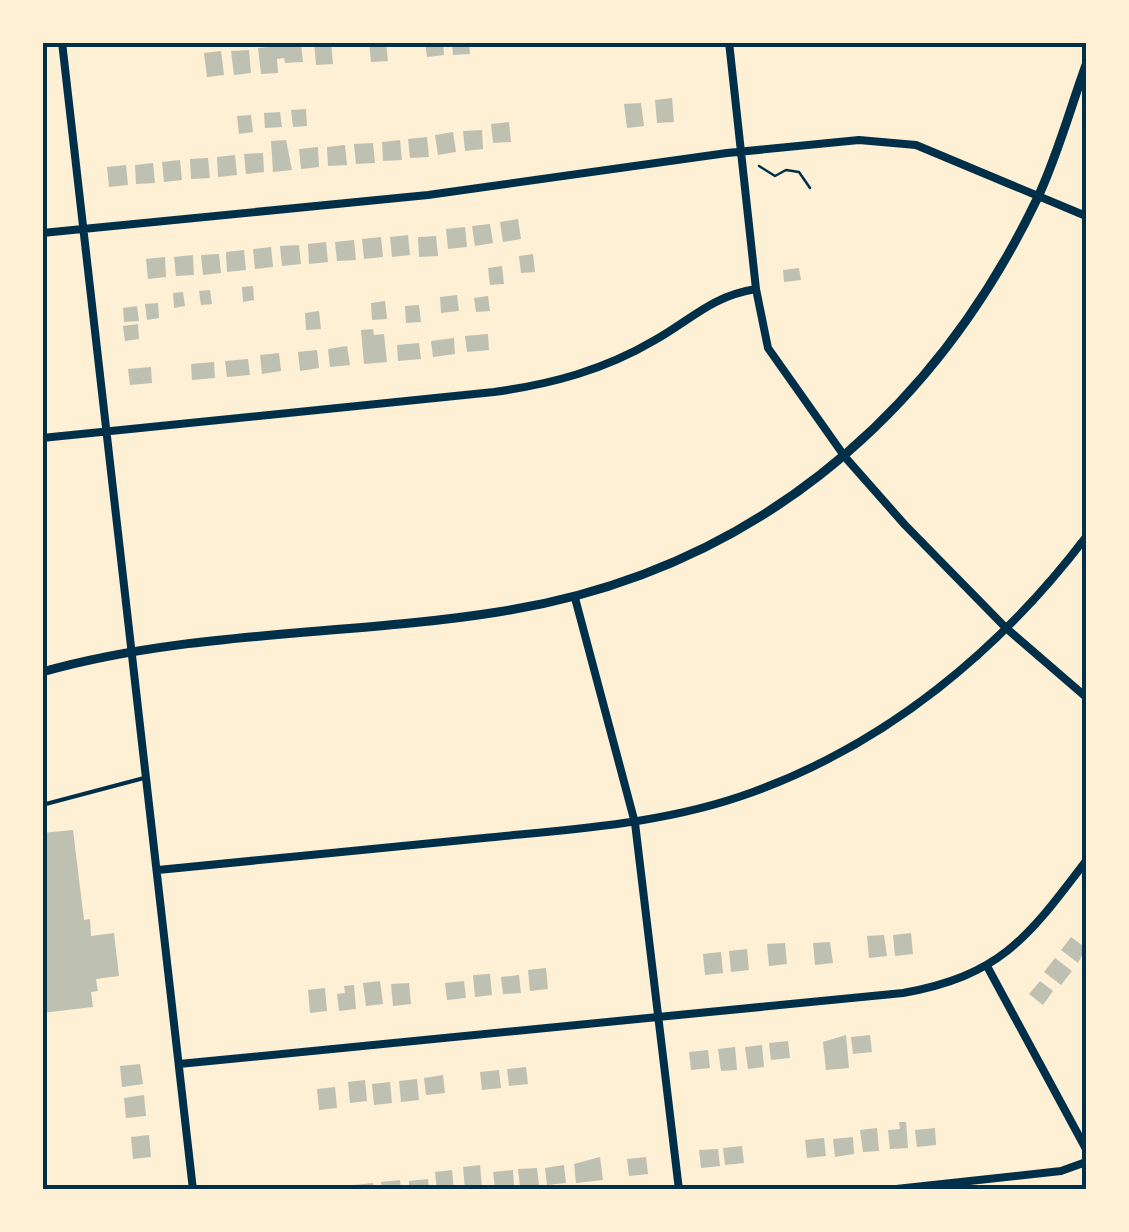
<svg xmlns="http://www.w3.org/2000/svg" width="1129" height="1232" font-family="'Roboto Condensed',sans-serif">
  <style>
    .building { fill: #bec0b2 }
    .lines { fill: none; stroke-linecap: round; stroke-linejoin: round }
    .path { stroke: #003049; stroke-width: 2.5 }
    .service { stroke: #003049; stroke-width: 4 }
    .minor { stroke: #003049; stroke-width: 8 }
    .tertiary { stroke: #003049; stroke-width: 9 }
    .neatline { fill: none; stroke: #003049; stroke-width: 4 }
  </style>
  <rect width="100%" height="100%" fill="#fdf0d5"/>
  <path class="building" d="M314 42H331L333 64 316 65Z
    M369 42H386L388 61 371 62Z
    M425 42H443L444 55 427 57Z
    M452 42H469L470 54 453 55Z
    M301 44 303 62 285 63 284 58 277 59 278 73 261 74 258 48Z
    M249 50 251 73 234 75 231 51Z
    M221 51 224 75 207 77 204 53Z
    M672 98 674 122 657 123 655 100Z
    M641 103 644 126 627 128 624 104Z
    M306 109 307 126 293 127 291 110Z
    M280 112 282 127 265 128 264 113Z
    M251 115 253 132 239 134 237 116Z
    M509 122 511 142 493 143 491 124Z
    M482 130 483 149 465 151 463 131Z
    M453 132 456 152 438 155 435 135Z
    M427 137 429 157 410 158 408 139Z
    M286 140 292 170 273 172 271 141Z
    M400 140 402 160 383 161 382 142Z
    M373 143 375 163 356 164 354 144Z
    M345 145 347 165 328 166 327 147Z
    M318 147 319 167 301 169 299 149Z
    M263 153 264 172 246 174 244 154Z
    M235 155 237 175 218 177 217 157Z
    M208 158 210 178 191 179 190 159Z
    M180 160 182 180 164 182 162 162Z
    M153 163 155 183 136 184 135 165Z
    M126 165 128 185 109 187 107 167Z
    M518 219 521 239 503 242 500 222Z
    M490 224 493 243 475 246 472 226Z
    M465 227 467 247 448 249 446 229Z
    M408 235 410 255 392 257 390 237Z
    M436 236 438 256 419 257 418 237Z
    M381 237 383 257 364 259 362 239Z
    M354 240 356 260 337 261 335 242Z
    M326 242 328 262 309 264 308 244Z
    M299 245 301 264 282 266 280 246Z
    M271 247 273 267 255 269 253 249Z
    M244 250 246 270 227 272 226 252Z
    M219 254 221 273 203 275 201 255Z
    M533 254 535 272 521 273 519 256Z
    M193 255 194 275 176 276 174 257Z
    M165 257 166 277 148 279 146 259Z
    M502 266 504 284 490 285 488 268Z
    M799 268 801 280 784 282 783 270Z
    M253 286 254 300 243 302 242 287Z
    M210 290 212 304 201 305 199 291Z
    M183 292 185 306 174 308 173 293Z
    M457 295 459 311 441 313 440 297Z
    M488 296 490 311 476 312 474 298Z
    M385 301 387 319 372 320 371 303Z
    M158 303 159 318 147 320 145 304Z
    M419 305 421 322 406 323 405 306Z
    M137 306 139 321 124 322 123 308Z
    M319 311 321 329 306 330 305 313Z
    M138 324 139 339 125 341 123 326Z
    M373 329 374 335 384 334 387 362 364 364 361 330Z
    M488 334 489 350 467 352 465 336Z
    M454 338 455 354 433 357 431 341Z
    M419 343 421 359 398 361 397 345Z
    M347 346 350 365 330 367 328 349Z
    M317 350 319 368 300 371 298 352Z
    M279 353 281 371 262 374 260 355Z
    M248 359 250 375 227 377 225 361Z
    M214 362 215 378 192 380 191 364Z
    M151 367 152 383 130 385 128 369Z
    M73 830 84 920 90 919 91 936 114 933 119 976 96 979 98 991 91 992 93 1007 42 1013V833Z
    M911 933 913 954 895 956 893 935Z
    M884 935 887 956 869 958 867 936Z
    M1071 937 1086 948 1078 963 1061 950Z
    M830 942 833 963 815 965 813 943Z
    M785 943 787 964 769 966 767 944Z
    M747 949 749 970 731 972 729 951Z
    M721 952 723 973 705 975 703 954Z
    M1055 958 1072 971 1061 985 1044 972Z
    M546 968 548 989 530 991 528 970Z
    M490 974 492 995 475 997 473 975Z
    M519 975 521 993 503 994 501 977Z
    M380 981 383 1004 366 1006 363 983Z
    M464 981 466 998 447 1000 445 983Z
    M1040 981 1053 991 1043 1005 1029 994Z
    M409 983 411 1004 393 1006 391 984Z
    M354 985 356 1009 339 1011 337 994 345 993 344 986Z
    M325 988 327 1011 310 1013 308 990Z
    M846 1035 849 1068 826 1070 823 1042Z
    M870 1035 872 1052 853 1054 851 1037Z
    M788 1041 790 1058 771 1060 769 1043Z
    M762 1045 764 1067 748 1069 745 1047Z
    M735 1047 737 1070 721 1071 718 1049Z
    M708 1050 710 1068 691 1070 689 1052Z
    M140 1064 143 1084 122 1087 120 1066Z
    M526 1067 528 1084 509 1086 507 1069Z
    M499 1070 501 1088 482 1090 480 1072Z
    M443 1075 445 1093 426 1095 424 1078Z
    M417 1079 419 1100 401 1102 399 1081Z
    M365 1080 367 1101 350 1103 348 1082Z
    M390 1082 392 1103 374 1105 372 1084Z
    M335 1087 337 1108 319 1110 317 1089Z
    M144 1095 146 1116 126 1118 124 1098Z
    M899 1122H906L908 1148 890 1149 888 1130 900 1129Z
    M877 1128 879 1151 863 1152 860 1130Z
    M935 1128 936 1145 917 1147 915 1130Z
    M149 1135 151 1157 133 1159 131 1137Z
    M853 1137 854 1154 835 1157 833 1139Z
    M824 1138 826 1156 807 1158 805 1140Z
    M742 1146 744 1163 725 1165 723 1148Z
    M718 1149 720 1166 701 1168 699 1150Z
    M600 1157 603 1180 576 1183 574 1164Z
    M646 1157 648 1174 629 1176 627 1159Z
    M480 1165 482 1188 465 1190 463 1167Z
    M564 1165 566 1183 547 1185 545 1168Z
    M537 1168 539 1185 520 1187 518 1169Z
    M452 1170 454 1190H437L435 1172Z
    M513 1170 514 1187 495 1189 493 1172Z
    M428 1179 429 1190H409V1181Z
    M400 1180 401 1190H382L381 1182Z
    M373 1183 374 1190H354V1185Z"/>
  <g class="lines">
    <path class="path" d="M759 166 775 176 786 170 799 172 810 188"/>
    <path class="service" d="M42 805 144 778"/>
    <path class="minor" d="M62 42 193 1190
      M729 42 756 289 768 348 845 457 905 525 1006 628 1086 697
      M42 233 428 195 727 153 859 140 916 145 1086 216
      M42 438 494 392C552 384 604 370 655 340 692 319 712 296 756 289
      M575 598 635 823 679 1190
      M158 870C267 859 375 849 484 838 574 829 666 824 753 792 888 743 1000 650 1086 537
      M988 968 1086 1149
      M179 1064 903 993C1002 975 1028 937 1086 861
      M887 1190 1061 1171 1086 1162"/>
    <path class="tertiary" d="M42 672C190 630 347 636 498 612 745 574 930 422 1037 199 1057 157 1070 109 1086 65"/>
  </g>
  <rect width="1129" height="1232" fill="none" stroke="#fdf0d5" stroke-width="90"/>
  <rect x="45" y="45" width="1039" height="1142" class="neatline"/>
</svg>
